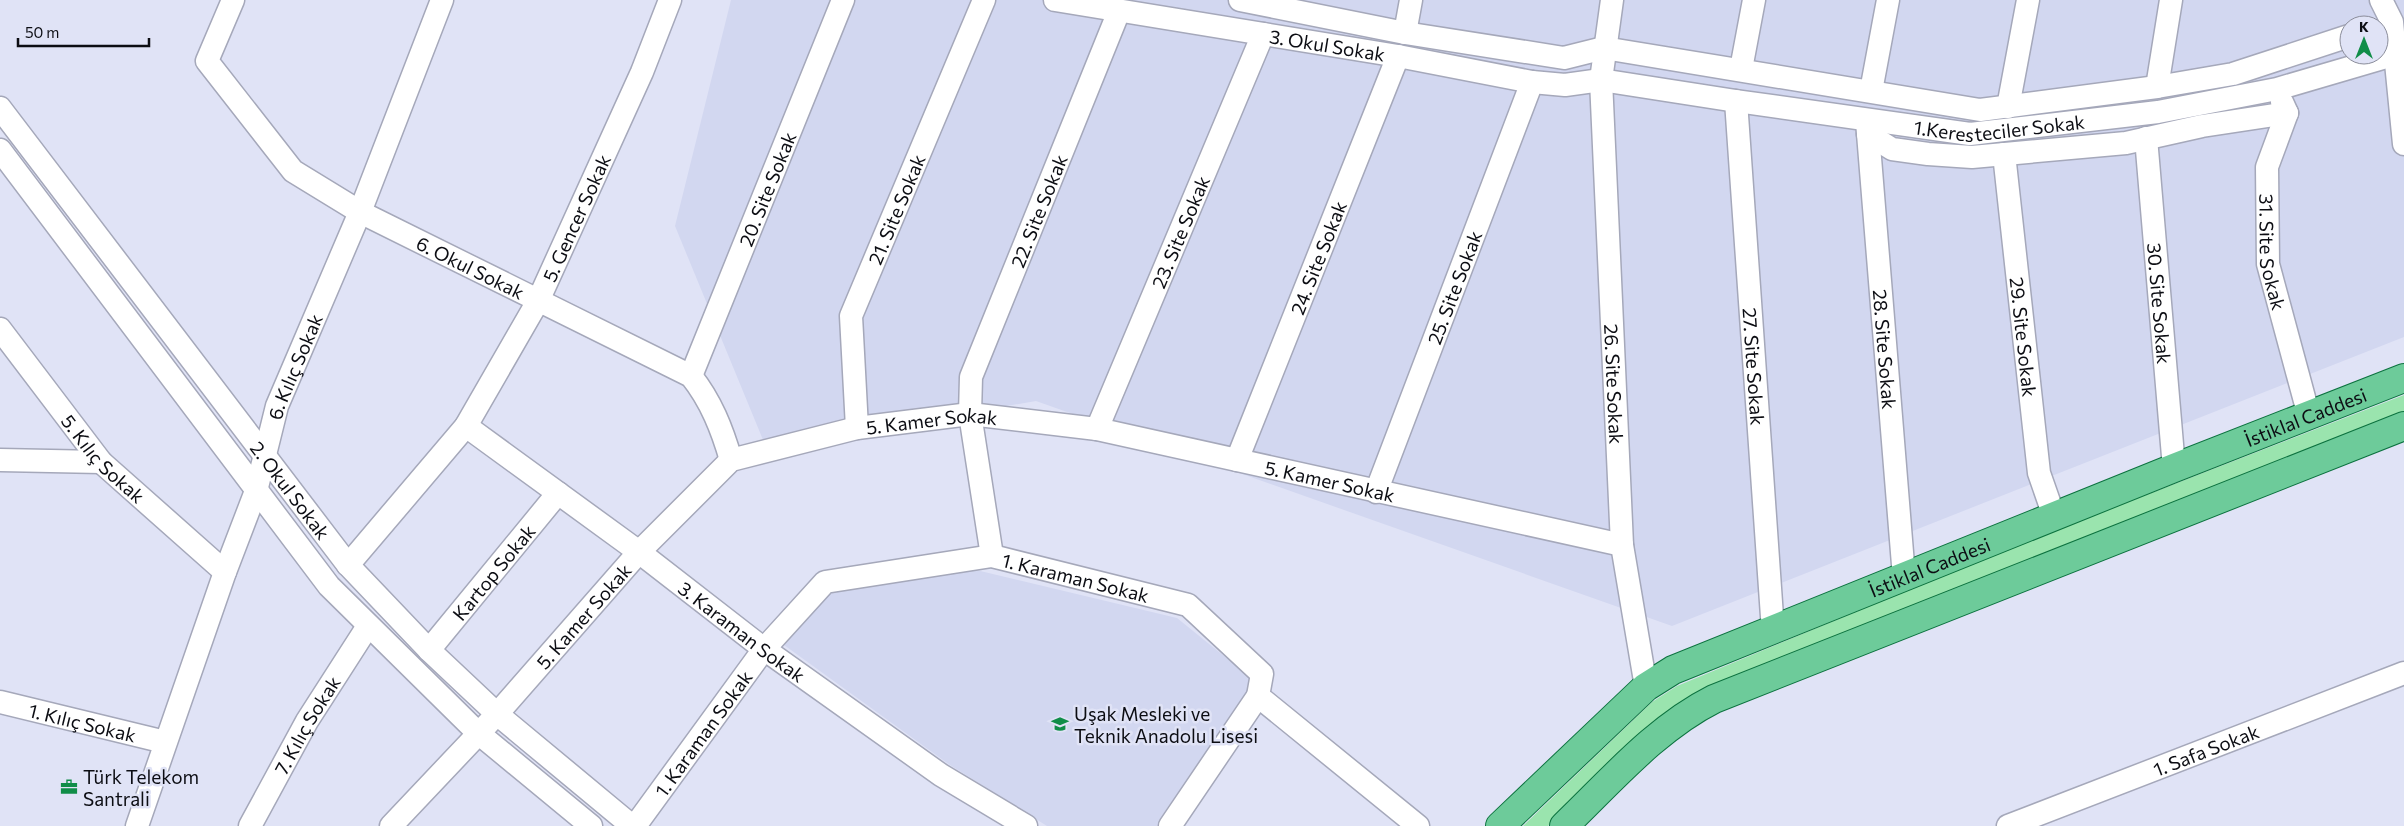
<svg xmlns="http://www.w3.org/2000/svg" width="2404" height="826" font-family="Commissioner,sans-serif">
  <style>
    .built { fill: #d2d7f0; fill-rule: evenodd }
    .green { fill: #9ae4ae }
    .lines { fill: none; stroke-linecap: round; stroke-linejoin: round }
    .minor-casing { stroke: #a5a8ba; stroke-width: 25 }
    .major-casing { stroke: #0c723f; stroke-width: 30 }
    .minor { stroke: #fff; stroke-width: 22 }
    .major { stroke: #6dcb9a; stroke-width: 28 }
    .labels { text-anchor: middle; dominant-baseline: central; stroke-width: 5; stroke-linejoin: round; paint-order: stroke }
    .street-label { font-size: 19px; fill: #0c0d13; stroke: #e0e3f6 }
    .poi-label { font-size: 19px; fill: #0c0d13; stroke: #e0e3f6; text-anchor: start }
  </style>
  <rect width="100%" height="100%" fill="#e0e3f6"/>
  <path class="built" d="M731 0H2404V337L1672 626 1036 401 766 447 675 226ZM2349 25H2379V55H2349Z
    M976 570 1177 618 1256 682 1157 826H1047L950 765 784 645 829 592Z"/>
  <path class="green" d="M2404 395V413L1692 696 1665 713 1548 826H1523L1652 702 1677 686 2017 545Z"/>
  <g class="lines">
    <g class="minor-casing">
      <g id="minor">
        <path id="s1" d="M233 0 207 61 293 171 360 212 691 376C711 401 722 429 731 460"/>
        <path id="s2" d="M1055 0 1398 56 1532 82 1565 85 1601 80 1736 101 1970 134 2158 112 2277 89 2393 55"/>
        <path d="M1240 0 1405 33 1564 58 1604 48 1980 110 2157 87 2233 74 2349 36"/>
        <path id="s3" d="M1612 0 1601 80 1622 545 1646 687"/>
        <path d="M2381 0 2392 22 2404 144"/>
        <path d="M1405 33 1411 0"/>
        <path d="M1741 69 1754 0"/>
        <path d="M2157 87 2171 0"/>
        <path d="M1871 91 1888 0"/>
        <path id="s4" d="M1736 101 1773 631"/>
        <path id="s5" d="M2282 102 2287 113 2267 167 2268 264 2309 416"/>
        <path d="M2008 107 2028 0"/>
        <path id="s6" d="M0 108 348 565 429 650 497 714 632 826"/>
        <path id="s7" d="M1867 121 1904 577"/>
        <path d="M1868 134 1892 149 1928 154 1972 157 2126 143 2202 126 2287 113"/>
        <path id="s8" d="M2146 138 2174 468"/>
        <path d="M0 150 329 586 477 732 591 826"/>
        <path id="s9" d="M2004 154 2039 473 2054 516"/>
        <path id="s10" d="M0 329 101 462 225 572"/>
        <path id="s11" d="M691 376 843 0"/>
        <path id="s12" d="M466 426 639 552 764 649 941 775 1026 826"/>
        <path id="s13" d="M857 428 851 316 984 0"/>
        <path id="s14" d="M1097 429 1263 34"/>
        <path d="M0 460 101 462"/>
        <path id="s15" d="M1237 460 1398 56"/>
        <path id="s16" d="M1376 492 1532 82"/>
        <path id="s17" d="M992 556 970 414 971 377 1119 11"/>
        <path id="s18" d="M348 565 466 426 538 301 642 72 670 0"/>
        <path id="s19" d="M429 650 558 493"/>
        <path id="s20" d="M0 702 165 742"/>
        <path id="s21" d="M137 826 225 572 256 491 277 406 360 212 442 0"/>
        <path id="s22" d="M250 826 307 721 368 626"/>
        <path id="s23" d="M391 826 497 714 639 552 731 460 857 428 970 414 1097 429 1622 545"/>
        <path id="s24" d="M635 826 764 649 825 582 992 556 1188 605 1262 674 1258 696 1418 826"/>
        <path d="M1170 826 1258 696"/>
        <path id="s25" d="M2008 826 2404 673"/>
      </g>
    </g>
    <g class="major-casing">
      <g id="major">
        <path id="s26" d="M1500 826 1646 687 1673 670 2174 468 2404 378"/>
        <path d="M1564 826C1610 782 1656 728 1714 699L2404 426"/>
      </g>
    </g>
    <use href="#minor" class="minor"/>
    <use href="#major" class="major"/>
  </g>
  <defs>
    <g id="school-bare" transform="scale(1.35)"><path d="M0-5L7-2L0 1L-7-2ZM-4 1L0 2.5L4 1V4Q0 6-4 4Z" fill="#108d48" stroke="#e0e3f6" stroke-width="2.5" paint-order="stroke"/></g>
    <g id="office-bare" transform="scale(1.35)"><path d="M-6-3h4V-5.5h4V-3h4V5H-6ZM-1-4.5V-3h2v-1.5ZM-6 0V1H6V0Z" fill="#108d48" stroke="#e0e3f6" stroke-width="2.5" paint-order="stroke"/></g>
  </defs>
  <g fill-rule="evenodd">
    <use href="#school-bare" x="1060" y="724"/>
    <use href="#office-bare" x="69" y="787"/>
  </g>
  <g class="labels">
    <g class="street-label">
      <text stroke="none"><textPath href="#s2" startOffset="276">3. Okul Sokak</textPath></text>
      <text stroke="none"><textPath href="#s2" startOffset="956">1.Keresteciler Sokak</textPath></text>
      <text stroke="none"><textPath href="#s11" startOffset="202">20. Site Sokak</textPath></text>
      <text stroke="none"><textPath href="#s13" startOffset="228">21. Site Sokak</textPath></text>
      <text stroke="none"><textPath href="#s17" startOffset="360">22. Site Sokak</textPath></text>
      <text stroke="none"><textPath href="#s18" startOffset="418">5. Gencer Sokak</textPath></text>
      <text stroke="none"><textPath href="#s14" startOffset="214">23. Site Sokak</textPath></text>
      <text stroke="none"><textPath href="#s5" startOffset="155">31. Site Sokak</textPath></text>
      <text stroke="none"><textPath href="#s15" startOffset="218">24. Site Sokak</textPath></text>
      <text stroke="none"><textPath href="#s1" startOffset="408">6. Okul Sokak</textPath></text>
      <text stroke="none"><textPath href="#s16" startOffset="219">25. Site Sokak</textPath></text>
      <text stroke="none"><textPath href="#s8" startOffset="166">30. Site Sokak</textPath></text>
      <text stroke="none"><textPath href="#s9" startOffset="184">29. Site Sokak</textPath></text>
      <text stroke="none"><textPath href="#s7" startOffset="229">28. Site Sokak</textPath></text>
      <text stroke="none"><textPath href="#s4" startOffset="266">27. Site Sokak</textPath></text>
      <text stroke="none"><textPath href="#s21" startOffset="486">6. Kılıç Sokak</textPath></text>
      <text stroke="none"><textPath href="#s3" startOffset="385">26. Site Sokak</textPath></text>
      <text stroke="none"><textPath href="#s26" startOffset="915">İstiklal Caddesi</textPath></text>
      <text stroke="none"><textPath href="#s23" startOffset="705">5. Kamer Sokak</textPath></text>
      <text stroke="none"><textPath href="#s10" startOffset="166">5. Kılıç Sokak</textPath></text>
      <text stroke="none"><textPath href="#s23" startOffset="1110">5. Kamer Sokak</textPath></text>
      <text stroke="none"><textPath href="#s6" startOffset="480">2. Okul Sokak</textPath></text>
      <text stroke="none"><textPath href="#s26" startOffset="510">İstiklal Caddesi</textPath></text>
      <text stroke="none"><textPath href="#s19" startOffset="101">Kartop Sokak</textPath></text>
      <text stroke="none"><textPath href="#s24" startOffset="565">1. Karaman Sokak</textPath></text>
      <text stroke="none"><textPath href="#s23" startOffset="285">5. Kamer Sokak</textPath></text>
      <text stroke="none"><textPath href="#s12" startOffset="344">3. Karaman Sokak</textPath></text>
      <text stroke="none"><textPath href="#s20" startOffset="85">1. Kılıç Sokak</textPath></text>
      <text stroke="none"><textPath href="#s22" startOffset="116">7. Kılıç Sokak</textPath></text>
      <text stroke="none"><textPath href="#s24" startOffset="115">1. Karaman Sokak</textPath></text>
      <text stroke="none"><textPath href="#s25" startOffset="212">1. Safa Sokak</textPath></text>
    </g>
    <g class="poi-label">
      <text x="1074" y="713">Uşak Mesleki ve<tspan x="1074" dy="22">Teknik Anadolu Lisesi</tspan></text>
      <text x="83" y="776">Türk Telekom<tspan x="83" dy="22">Santrali</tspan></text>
    </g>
  </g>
  <g transform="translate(2364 40)"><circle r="24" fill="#e0e3f6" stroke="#8b8d9b"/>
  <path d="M0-4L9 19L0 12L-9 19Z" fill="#108d48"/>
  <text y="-8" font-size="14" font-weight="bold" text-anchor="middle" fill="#0c0d13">K</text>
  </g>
  <path d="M18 38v8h131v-8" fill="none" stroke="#0c0d13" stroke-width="2.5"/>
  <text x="25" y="38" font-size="15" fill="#0c0d13" stroke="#e0e3f6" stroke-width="4" paint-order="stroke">50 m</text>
</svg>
